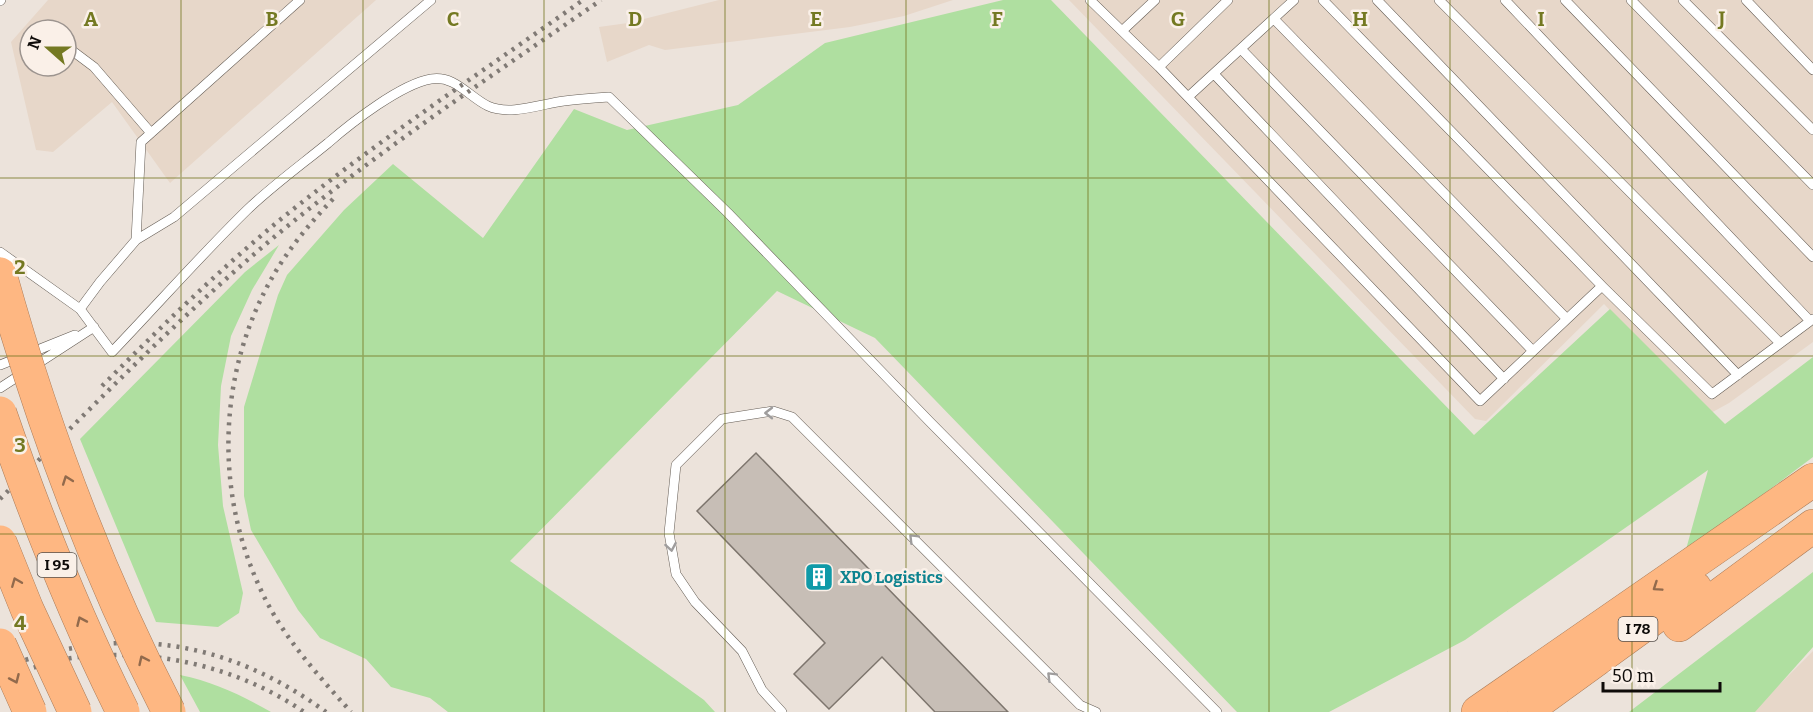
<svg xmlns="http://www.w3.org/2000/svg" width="1813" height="712" font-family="Bitter,serif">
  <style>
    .built { fill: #e7d7c9; fill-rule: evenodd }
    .green { fill: #afdfa0 }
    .building { fill: #c7beb6; stroke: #7d756d; stroke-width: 1.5 }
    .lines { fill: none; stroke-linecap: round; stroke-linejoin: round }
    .lane-casing { stroke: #645c54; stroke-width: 10 }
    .highway-casing { stroke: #aa7b58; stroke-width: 34 }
    .lane { stroke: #fff; stroke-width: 9 }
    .highway { stroke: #feb782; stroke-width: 33 }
    .rail { stroke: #807a75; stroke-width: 4.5; stroke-dasharray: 3 6; stroke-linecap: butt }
    .highway-bridge-casing { stroke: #aa7b58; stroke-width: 34; stroke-linecap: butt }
    .highway-bridge { stroke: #feb782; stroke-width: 33 }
    .oneway { stroke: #9f9d9d }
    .oneway2 { stroke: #926a4c }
    .grid { fill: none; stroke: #747922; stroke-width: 1.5; stroke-opacity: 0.55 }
    .labels { text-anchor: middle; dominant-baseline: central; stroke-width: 5; stroke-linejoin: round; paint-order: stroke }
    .shield { fill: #faf0e8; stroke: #55504c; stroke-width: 1.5 }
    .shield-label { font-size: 15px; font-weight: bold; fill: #0e0b09 }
    .culture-label { font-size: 16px; font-weight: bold; fill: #0d838f; stroke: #faf0e8; text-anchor: start }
    .grid-label { font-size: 20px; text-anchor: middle; font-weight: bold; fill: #747922; stroke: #faf0e8; stroke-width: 5; stroke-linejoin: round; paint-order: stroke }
  </style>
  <rect width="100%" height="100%" fill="#ece3db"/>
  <path class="built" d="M48 0H376L170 183 112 102 53 152 36 150 11 42ZM30 30H66V66H30Z
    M719 0H953L904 16 850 27 665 50 649 45 607 62 599 27 628 23Z
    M1069 0H1813V342L1729 403 1709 414 1604 304 1486 421 1475 419Z
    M1813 651V712H1752Z"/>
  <path class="green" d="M1003 0H1051L1474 435 1610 309 1725 424 1813 357V457L1685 553 1708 470 1465 640 1329 712H1237L875 338 777 291 510 561 704 700 715 712H448L430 698 391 687 366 659 320 638 298 610 251 530 244 496V407L278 295 287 275 344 210 393 164 483 238 574 109 627 130 738 105 825 43Z
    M279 245 252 290 231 336 221 386 218 445 223 506 243 593 239 613 218 627 156 622 80 439 245 272Z
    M1813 572V647L1755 712H1629Z
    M180 675C214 682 241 695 271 712H200Z"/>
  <path class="building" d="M756 453 1008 712H935L882 657 829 709 794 674 825 643 697 511Z"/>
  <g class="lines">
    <g class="lane-casing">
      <path id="lane" d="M300 0 141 142 136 240 100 282 80 309 112 352C157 305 201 255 247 210 272 186 301 165 328 143 351 123 401 84 431 79 455 75 469 97 488 106 510 116 541 104 564 101 579 99 594 98 609 97L728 213 930 422 1217 712
        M1090 0 1159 67 1228 0
        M1377 0 1738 375
        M1439 0 1780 343
        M1505 0 1810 321
        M1565 0 1813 257
        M1631 0 1813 185
        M1683 0 1813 130
        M1746 0 1813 70
        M0 1 1 0
        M1274 19 1567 319
        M1122 31 1155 0
        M66 49H70L94 67 151 133
        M1241 49 1533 351
        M1159 67 1480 401 1602 286 1323 0
        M1214 74 1504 379
        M1188 97 1294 0
        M136 240 174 217 431 0
        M0 252 80 309
        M1602 286 1712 394 1813 319
        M0 365 75 335
        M0 388 94 327
        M782 712 762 690 742 651 695 602 676 574 669 533 676 465 722 419 773 411 792 417 1080 705 1096 712"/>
    </g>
    <g class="highway-casing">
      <path id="highway" d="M1679 625 1813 526
        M1478 712 1813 480
        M1524 712 1695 588"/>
    </g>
    <use href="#lane" class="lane"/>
    <use href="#highway" class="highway"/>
    <path class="rail" d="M333 199C313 220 295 241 279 266 219 362 212 485 260 588 281 635 317 674 351 712
      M102 386C169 319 236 253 310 196 398 127 492 65 583 0
      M0 499C89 410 177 319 273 238 377 152 490 77 601 0
      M0 669C117 623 225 638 326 712
      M0 680C28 669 58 658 89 656 163 650 242 669 304 712"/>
    <g class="highway-bridge-casing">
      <path id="highway-bridge" d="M0 274C42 425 97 573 169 712
        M0 413C35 515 75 616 123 712
        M0 542 27 609 75 712
        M0 645 30 712"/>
    </g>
    <use href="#highway-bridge" class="highway-bridge"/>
  </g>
  <defs><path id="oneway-chevron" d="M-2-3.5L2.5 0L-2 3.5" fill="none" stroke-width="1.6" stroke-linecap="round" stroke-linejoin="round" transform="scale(1.5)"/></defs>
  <g class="oneway">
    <use href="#oneway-chevron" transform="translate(769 413) rotate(180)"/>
    <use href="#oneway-chevron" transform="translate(913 538) rotate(-135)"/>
    <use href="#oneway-chevron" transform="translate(671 547) rotate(80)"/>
    <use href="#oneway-chevron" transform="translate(1051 676) rotate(-135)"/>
  </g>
  <g class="oneway2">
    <use href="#oneway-chevron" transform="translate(67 480) rotate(-110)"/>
    <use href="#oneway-chevron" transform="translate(16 582) rotate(-112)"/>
    <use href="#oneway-chevron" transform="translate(1657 587) rotate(146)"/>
    <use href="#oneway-chevron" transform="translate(81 621) rotate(-114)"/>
    <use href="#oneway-chevron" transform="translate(143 660) rotate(-115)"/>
    <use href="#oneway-chevron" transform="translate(15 679) rotate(66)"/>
  </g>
  <path class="grid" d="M181 0V712M363 0V712M544 0V712M725 0V712M906 0V712M1088 0V712M1269 0V712M1450 0V712M1632 0V712M0 178H1813M0 356H1813M0 534H1813"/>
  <defs>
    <g id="building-square" transform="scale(1.5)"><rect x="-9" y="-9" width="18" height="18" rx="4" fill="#0f9aa8" stroke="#faf0e8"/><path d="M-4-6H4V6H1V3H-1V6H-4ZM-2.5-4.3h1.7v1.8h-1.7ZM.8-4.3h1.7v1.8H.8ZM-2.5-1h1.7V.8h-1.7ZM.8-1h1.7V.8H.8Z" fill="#fff"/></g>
  </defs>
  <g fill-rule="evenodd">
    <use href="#building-square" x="819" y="577"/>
  </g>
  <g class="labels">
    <g class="shield">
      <rect x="37.5" y="553" width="39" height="24" rx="4.5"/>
      <rect x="1618.5" y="617" width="39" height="24" rx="4.5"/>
    </g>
    <g class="shield-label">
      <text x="57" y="565">I 95</text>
      <text x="1638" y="629">I 78</text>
    </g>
    <g class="culture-label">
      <text x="840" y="577">XPO Logistics</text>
    </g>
  </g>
  <g class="grid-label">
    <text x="91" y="26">A</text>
    <text x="272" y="26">B</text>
    <text x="453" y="26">C</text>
    <text x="635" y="26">D</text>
    <text x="816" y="26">E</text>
    <text x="997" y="26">F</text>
    <text x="1178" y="26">G</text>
    <text x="1360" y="26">H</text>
    <text x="1541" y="26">I</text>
    <text x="1722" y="26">J</text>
    <text x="20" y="274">2</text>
    <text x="20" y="452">3</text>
    <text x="20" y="630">4</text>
  </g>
  <g transform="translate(48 48) rotate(291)"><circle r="28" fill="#faf0e8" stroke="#9c948f" stroke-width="1.5"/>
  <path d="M0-4.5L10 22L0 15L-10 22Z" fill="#747922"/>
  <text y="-9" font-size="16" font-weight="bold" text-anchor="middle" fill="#0e0b09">N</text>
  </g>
  <path d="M1603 682v9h117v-9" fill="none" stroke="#0e0b09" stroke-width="3"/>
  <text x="1612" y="682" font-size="18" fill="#0e0b09" stroke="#faf0e8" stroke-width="4.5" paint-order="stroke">50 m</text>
</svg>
